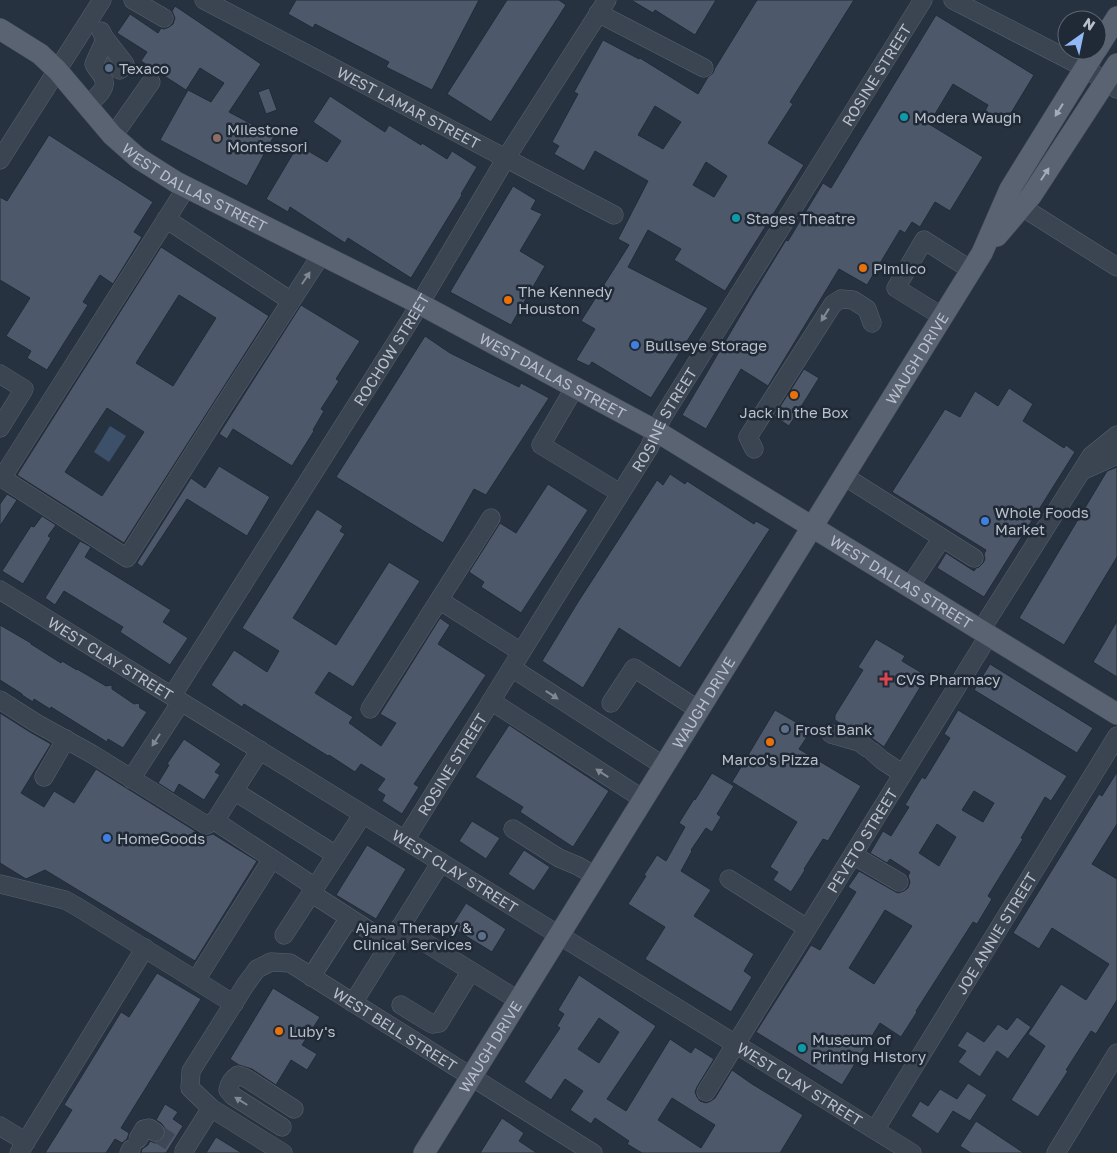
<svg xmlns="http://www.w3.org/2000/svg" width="1117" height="1153" font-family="'Golos Text',sans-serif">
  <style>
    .water { fill: #3d506a }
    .building { fill: #4d596a; stroke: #222b38; fill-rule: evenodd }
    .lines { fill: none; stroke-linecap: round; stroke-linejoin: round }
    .minor-tunnel { stroke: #3d4756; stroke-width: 18; stroke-dasharray: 18 9; stroke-linecap: butt }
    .minor-casing { stroke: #59626e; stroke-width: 19 }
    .major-casing { stroke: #454d5a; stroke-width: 22 }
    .minor { stroke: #3b4451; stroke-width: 18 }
    .major { stroke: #596371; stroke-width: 21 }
    .oneway { fill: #a5adb9 }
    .oneway2 { fill: #808894 }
    .service-dot { fill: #5c6f8a; stroke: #202936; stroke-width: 2 }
    .culture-dot { fill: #0f9aa8; stroke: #202936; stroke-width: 2 }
    .education-dot { fill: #8d6e63; stroke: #202936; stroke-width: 2 }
    .food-dot { fill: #e8710a; stroke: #202936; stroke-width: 2 }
    .shop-dot { fill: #3f7fe0; stroke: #202936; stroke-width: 2 }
    .health-dot { fill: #e0444e; stroke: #202936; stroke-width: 2 }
    .labels { text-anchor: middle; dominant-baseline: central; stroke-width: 5; stroke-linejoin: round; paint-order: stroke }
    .poi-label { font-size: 15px; fill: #b8bfcb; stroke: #202936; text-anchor: start }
    .street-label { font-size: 15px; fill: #b8bfcb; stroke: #202936 }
  </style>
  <rect width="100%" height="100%" fill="#273241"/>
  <path class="water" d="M110 426 126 436 109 462 94 452Z"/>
  <path class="building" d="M296 0H479L432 90 386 67 389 62 315 24 313 28 288 14Z
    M507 0H559L566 5 491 122 447 94Z
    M631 0H716L695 35 655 10 653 13Z
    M757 0H854L790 102 793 104 768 143 804 165 725 291 674 260 681 249 648 230 628 267 708 308 651 398 592 362 589 366 576 360 595 329 581 321 629 245 618 239 648 181 595 151 584 171 554 154 559 146 552 142 578 94 574 92 603 40 639 59 640 58 698 94 708 77 713 73 715 68ZM655 106 681 122 663 149 638 135ZM706 162 727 176 714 197 693 185Z
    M175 6 261 64 229 112 274 136 247 186 160 140 188 90 211 102 224 83 200 68 186 90 141 61 147 52 117 33 130 14 158 33 161 28 164 29 169 27 173 24 175 18 172 11Z
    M936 15 1034 75 1005 123 985 111 988 105 953 84 929 124 983 157 950 211 935 202 920 227 912 222 905 233 900 230 867 285 839 269 768 386 741 369 706 429 682 415 753 294 786 240 788 241 823 183 831 188Z
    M269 88 277 110 266 114 258 92Z
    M330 96 385 132 389 125 421 145 422 143 447 159 452 151 477 167 461 194 462 195 411 278 348 238 345 243 290 207 288 212 266 199 298 145 327 162 341 141 313 122Z
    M49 135 153 202 134 232 142 237 113 284 100 275 83 302 88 305 47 370 27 358 31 351 6 336 30 298 0 280V197L7 201Z
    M513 186 536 200 531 209 542 214 520 251 545 266 511 325 450 292Z
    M161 247 269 316 124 543 17 475ZM179 295 216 318 173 386 136 363ZM107 408 144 432 102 496 65 472Z
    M301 305 360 341 336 379 339 381 321 409 324 411 313 430 314 431 292 466 233 429 227 439 219 434Z
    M425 336 450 353 519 387 521 383 549 398 486 495 474 489 443 543 336 477Z
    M804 369 819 378 789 426 774 416Z
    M1009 388 1033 404 1023 421 1064 448 1066 445 1075 452 984 597 937 568 946 553 974 571 976 568 979 567 983 563 985 559 984 554 986 550 892 492 945 409 960 417 975 391 998 406Z
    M219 466 270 497 247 536 187 499 142 567 137 563 191 478 205 488Z
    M1117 467V557L1064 645 1019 618 1107 471Z
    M670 474 685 484 687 481 754 524 756 521 770 529 680 668 619 628 583 688 542 661 578 602 657 480 663 485Z
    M548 484 588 510 521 613 481 587 484 582 469 572 500 523 516 533Z
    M7 494 17 500 0 526V504Z
    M317 509 343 526 340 531 345 534 293 618 336 645 389 562 420 581 353 687 329 672 315 693 353 717 349 723 381 746 396 723 380 714 440 618 450 625 438 644 486 675 414 784 419 787 402 814 382 801 385 795 377 790 385 779 361 764 355 772 329 755 328 756 244 704 242 707 211 685 234 650 267 672 279 651 242 628Z
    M42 516 56 525 48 536 51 538 23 584 2 571 31 526 34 527Z
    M80 541 91 547 85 557 171 610 163 622 188 638 170 665 120 632 123 627 64 591 55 605 45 598Z
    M1117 621V677L1093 662Z
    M0 625 31 643V644L61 663 62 661 77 670V669L106 686 112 685V689L134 704 139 703 140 708 147 712 123 748 108 739 107 742 51 707 50 709 34 699 33 702 22 695V694L0 680Z
    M876 639 905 656 902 661 927 676 884 747 865 733 847 728 835 720V715L863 670 858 667Z
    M990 664 1093 728 1077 753 974 690Z
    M775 710 811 731 799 749 861 786 828 841 823 839 804 869 805 870 791 892 773 880 778 872 770 867 797 822 732 782Z
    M958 710 1067 776 1051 801 1045 797 1021 838 1023 839 988 896 992 899 977 924 973 922 916 1011 917 1012 901 1037 880 1023 842 1085 756 1032 811 945 820 950 856 892 848 887 859 871 894 891 898 893 904 891 908 888 910 882 908 876 910 872 890 859 887 863 870 853 883 831 891 836 909 807 905 805 914 790 922 777 925 779 950 738 944 734ZM974 791 994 803 983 822 962 810ZM937 824 956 837 939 866 919 853ZM885 910 912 926 874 984 849 968Z
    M0 713 30 732 51 744 21 793 44 807 54 791 74 803 96 769 200 834 206 836 213 834 257 861 195 961 45 870 26 879 0 863Z
    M509 725 609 791 573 847 520 812 523 807 475 777Z
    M184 739 221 764 215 772 220 775 204 800 179 784 174 793 158 783 169 765 167 764Z
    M1117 772V824L1092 864 1117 879V1000L1096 1034 1091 1031 1066 1070 1068 1071 1038 1117 1011 1100 1045 1046 1028 1034 1061 984 1086 1000 1109 964 1052 928 1039 949 1013 933 1099 794 1102 796Z
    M712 773 734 786 717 814 721 817 712 832 706 828 691 850 692 851 681 871 711 890 694 916 754 954 744 971 752 977 731 1012 645 959 665 927 628 904 646 876 644 875 657 855 666 861 685 827 679 823 694 799 695 800Z
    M472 821 500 838 486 859 459 841Z
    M367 845 406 869 376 919 336 895Z
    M524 850 550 867 534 891 508 874Z
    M466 903 506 929 492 952 451 927Z
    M157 973 201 999 121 1128 129 1133 127 1139 122 1143 115 1139 106 1153H45L72 1110 64 1105 121 1012 129 1017Z
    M579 975 656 1026 607 1099 626 1111 670 1039 691 1053 695 1047 714 1059 697 1087 695 1092 697 1097 700 1101 706 1103 711 1101 715 1098 732 1070 752 1084 803 1115 780 1153H642L627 1144 629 1141 595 1118 591 1124 570 1110 583 1091 565 1079 551 1100 524 1082 560 1028 557 1026 564 1014 558 1010ZM599 1018 619 1032 599 1063 578 1049ZM672 1098 715 1125 701 1148 658 1120Z
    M273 988 320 1017 302 1045 317 1054 307 1070 291 1060 276 1085 252 1069 239 1065 230 1059Z
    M1017 1017 1031 1027 1008 1059 997 1051 980 1077 958 1062 966 1051 957 1046 967 1031 984 1042 998 1024 1007 1030Z
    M968 1083 987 1095 970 1121 953 1111 938 1134 911 1116 920 1101 928 1106 940 1089 957 1099Z
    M165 1104 178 1112 173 1119 183 1126 166 1153H141L142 1149 148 1145 150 1141 155 1143 159 1142 164 1137 166 1132 165 1128 161 1123 156 1120Z
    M502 1118 524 1133 519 1141 537 1153H480Z
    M976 1121 1024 1153H971L960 1146Z
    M216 1137 242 1153H206Z"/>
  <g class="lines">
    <path class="minor-tunnel" d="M101 67 109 58
      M155 1132 172 1143"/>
    <g class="minor-casing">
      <g id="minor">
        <path d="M133 0 164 18"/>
        <path id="s1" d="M204 0 614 215"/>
        <path d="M953 0 1085 68 1117 89"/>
        <path d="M598 13 704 68"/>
        <path d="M101 31 104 37 125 64 120 70"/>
        <path d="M88 105C94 99 109 88 103 78 101 72 96 69 94 64L104 42V37"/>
        <path d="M113 136 151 82"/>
        <path d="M0 160C34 106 68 53 102 0"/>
        <path d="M186 188 2 478 127 558 228 399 321 255"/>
        <path d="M1022 207 1117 267"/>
        <path d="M166 219 291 301"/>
        <path d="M943 317 896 288 924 240 971 270"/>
        <path d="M0 374 24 389 0 428"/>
        <path d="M575 387 541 445 620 493"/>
        <path d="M754 449 748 437 833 304 841 299 853 300 867 309 872 323"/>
        <path d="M1086 469 1117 455"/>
        <path d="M844 476 974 558"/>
        <path d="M910 586 942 538"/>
        <path id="s2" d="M0 590 912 1153"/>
        <path d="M439 600 521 652"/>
        <path d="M981 630 1091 456 1117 435"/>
        <path d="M512 668 664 766"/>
        <path id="s3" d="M172 696 409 322 506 158 607 0"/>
        <path d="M0 700 36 723 92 754 206 825 215 821 315 887"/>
        <path d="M491 701 643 799"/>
        <path d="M611 703 634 668 699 710"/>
        <path d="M370 709 491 518"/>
        <path d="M831 734 859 742 867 748"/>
        <path d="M873 752 882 760 903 774"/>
        <path d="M44 777 66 739"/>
        <path d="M131 779 181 702"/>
        <path d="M234 791 336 855"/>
        <path d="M215 821 260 750"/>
        <path d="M513 829 559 858 578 866 595 876"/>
        <path id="s4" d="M405 840 566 580 649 448 662 418 923 0"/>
        <path d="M853 855 899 882"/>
        <path d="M729 879 807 928"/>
        <path d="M0 884 65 900 76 906 234 1004"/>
        <path d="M311 893 390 944"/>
        <path d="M400 927 518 1000"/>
        <path d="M284 935 363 814"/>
        <path d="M311 977 349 918"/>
        <path d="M196 980 272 859"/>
        <path d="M353 1003 441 862"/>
        <path d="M401 1005 432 1024 439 1023 471 971"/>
        <path id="s5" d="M706 1092 989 635"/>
        <path d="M0 1126 26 1142"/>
        <path d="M282 1127 233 1096 228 1090C229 1083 232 1079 238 1075L246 1078 294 1109"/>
        <path id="s6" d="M875 1130 1117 736"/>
        <path d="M138 1139 144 1129 149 1128 155 1132"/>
        <path d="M184 1151 211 1108"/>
        <path d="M19 1153 145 948"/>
        <path d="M129 1153 131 1149"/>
        <path id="s7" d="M283 1153 211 1108 190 1088 191 1071 246 984 257 969 271 962 290 963 593 1153"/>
        <path d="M1056 1153 1117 1053"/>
      </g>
    </g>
    <g class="major-casing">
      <g id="major">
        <path id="s8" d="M0 29 40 54 57 70 112 135 138 158 176 182 420 304 656 431 1117 714"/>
        <path d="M1097 49 1117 17"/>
        <path d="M997 236 1031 196 1117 64"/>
        <path id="s9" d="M424 1153 982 253 1010 189 1096 50"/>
      </g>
    </g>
    <use href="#minor" class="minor"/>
    <use href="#major" class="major"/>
  </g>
  <defs><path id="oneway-solid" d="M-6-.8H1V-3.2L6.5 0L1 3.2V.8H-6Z" transform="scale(1.25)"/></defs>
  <g class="oneway">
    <use href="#oneway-solid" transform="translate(1059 110) rotate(122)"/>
    <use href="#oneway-solid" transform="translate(1045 174) rotate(-57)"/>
  </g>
  <g class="oneway2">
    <use href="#oneway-solid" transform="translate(306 278) rotate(-56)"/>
    <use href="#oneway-solid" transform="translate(825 315) rotate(122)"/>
    <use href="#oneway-solid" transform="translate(552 695) rotate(33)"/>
    <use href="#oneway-solid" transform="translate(156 740) rotate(123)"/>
    <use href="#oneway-solid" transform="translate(602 773) rotate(-147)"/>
    <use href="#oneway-solid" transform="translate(241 1101) rotate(-148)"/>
  </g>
  <g class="service-dot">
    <circle cx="109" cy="68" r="5"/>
    <circle cx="785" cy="729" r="5"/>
    <circle cx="482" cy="936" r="5"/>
  </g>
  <g class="culture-dot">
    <circle cx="904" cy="117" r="5"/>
    <circle cx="736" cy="218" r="5"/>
    <circle cx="802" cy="1048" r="5"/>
  </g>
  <circle class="education-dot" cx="217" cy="138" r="5"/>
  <g class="food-dot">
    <circle cx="863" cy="268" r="5"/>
    <circle cx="508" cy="300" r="5"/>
    <circle cx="794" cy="395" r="5"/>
    <circle cx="770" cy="742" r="5"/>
    <circle cx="279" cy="1031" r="5"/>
  </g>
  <g class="shop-dot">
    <circle cx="635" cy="345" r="5"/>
    <circle cx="985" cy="521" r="5"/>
    <circle cx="107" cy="838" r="5"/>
  </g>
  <path class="health-dot" d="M883.5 671.5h5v5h5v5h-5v5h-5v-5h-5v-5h5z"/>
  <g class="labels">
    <g class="poi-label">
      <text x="119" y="68">Texaco</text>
      <text x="914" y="117">Modera Waugh</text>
      <text x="227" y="129">Milestone<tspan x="227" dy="17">Montessori</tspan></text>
      <text x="746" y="218">Stages Theatre</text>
      <text x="873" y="268">Pimlico</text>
      <text x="518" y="291">The Kennedy<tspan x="518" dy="17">Houston</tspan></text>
      <text x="645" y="345">Bullseye Storage</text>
      <text x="794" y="412" text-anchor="middle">Jack in the Box</text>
      <text x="995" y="512">Whole Foods<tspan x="995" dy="17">Market</tspan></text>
      <text x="896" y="679">CVS Pharmacy</text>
      <text x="795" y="729">Frost Bank</text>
      <text x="770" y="759" text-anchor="middle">Marco's Pizza</text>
      <text x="117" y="838">HomeGoods</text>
      <text x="472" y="927" text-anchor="end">Ajana Therapy &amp;<tspan x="472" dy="17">Clinical Services</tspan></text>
      <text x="289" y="1031">Luby's</text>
      <text x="812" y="1039">Museum of<tspan x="812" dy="17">Printing History</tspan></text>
    </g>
    <g class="street-label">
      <text stroke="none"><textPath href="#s4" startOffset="899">ROSINE STREET</textPath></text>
      <text stroke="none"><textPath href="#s1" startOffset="231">WEST LAMAR STREET</textPath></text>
      <text stroke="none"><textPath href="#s8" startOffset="254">WEST DALLAS STREET</textPath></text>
      <text stroke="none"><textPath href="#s3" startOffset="410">ROCHOW STREET</textPath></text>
      <text stroke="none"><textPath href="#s9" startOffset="935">WAUGH DRIVE</textPath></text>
      <text stroke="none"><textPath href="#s8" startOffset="659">WEST DALLAS STREET</textPath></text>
      <text stroke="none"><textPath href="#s4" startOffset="494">ROSINE STREET</textPath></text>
      <text stroke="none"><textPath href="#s8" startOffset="1064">WEST DALLAS STREET</textPath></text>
      <text stroke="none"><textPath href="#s2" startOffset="130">WEST CLAY STREET</textPath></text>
      <text stroke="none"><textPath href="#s9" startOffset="530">WAUGH DRIVE</textPath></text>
      <text stroke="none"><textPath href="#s4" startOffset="89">ROSINE STREET</textPath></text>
      <text stroke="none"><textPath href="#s5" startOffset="296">PEVETO STREET</textPath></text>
      <text stroke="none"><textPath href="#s2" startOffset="535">WEST CLAY STREET</textPath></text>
      <text stroke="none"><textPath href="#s6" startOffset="231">JOE ANNIE STREET</textPath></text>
      <text stroke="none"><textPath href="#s7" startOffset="411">WEST BELL STREET</textPath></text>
      <text stroke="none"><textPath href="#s9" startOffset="125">WAUGH DRIVE</textPath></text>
      <text stroke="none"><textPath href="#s2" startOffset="940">WEST CLAY STREET</textPath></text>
    </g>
  </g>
  <g transform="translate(1082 35) rotate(33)"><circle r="24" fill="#202936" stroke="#5d6572"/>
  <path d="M0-4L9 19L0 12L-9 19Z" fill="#92b9f6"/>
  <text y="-8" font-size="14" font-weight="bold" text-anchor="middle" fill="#b8bfcb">N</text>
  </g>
</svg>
